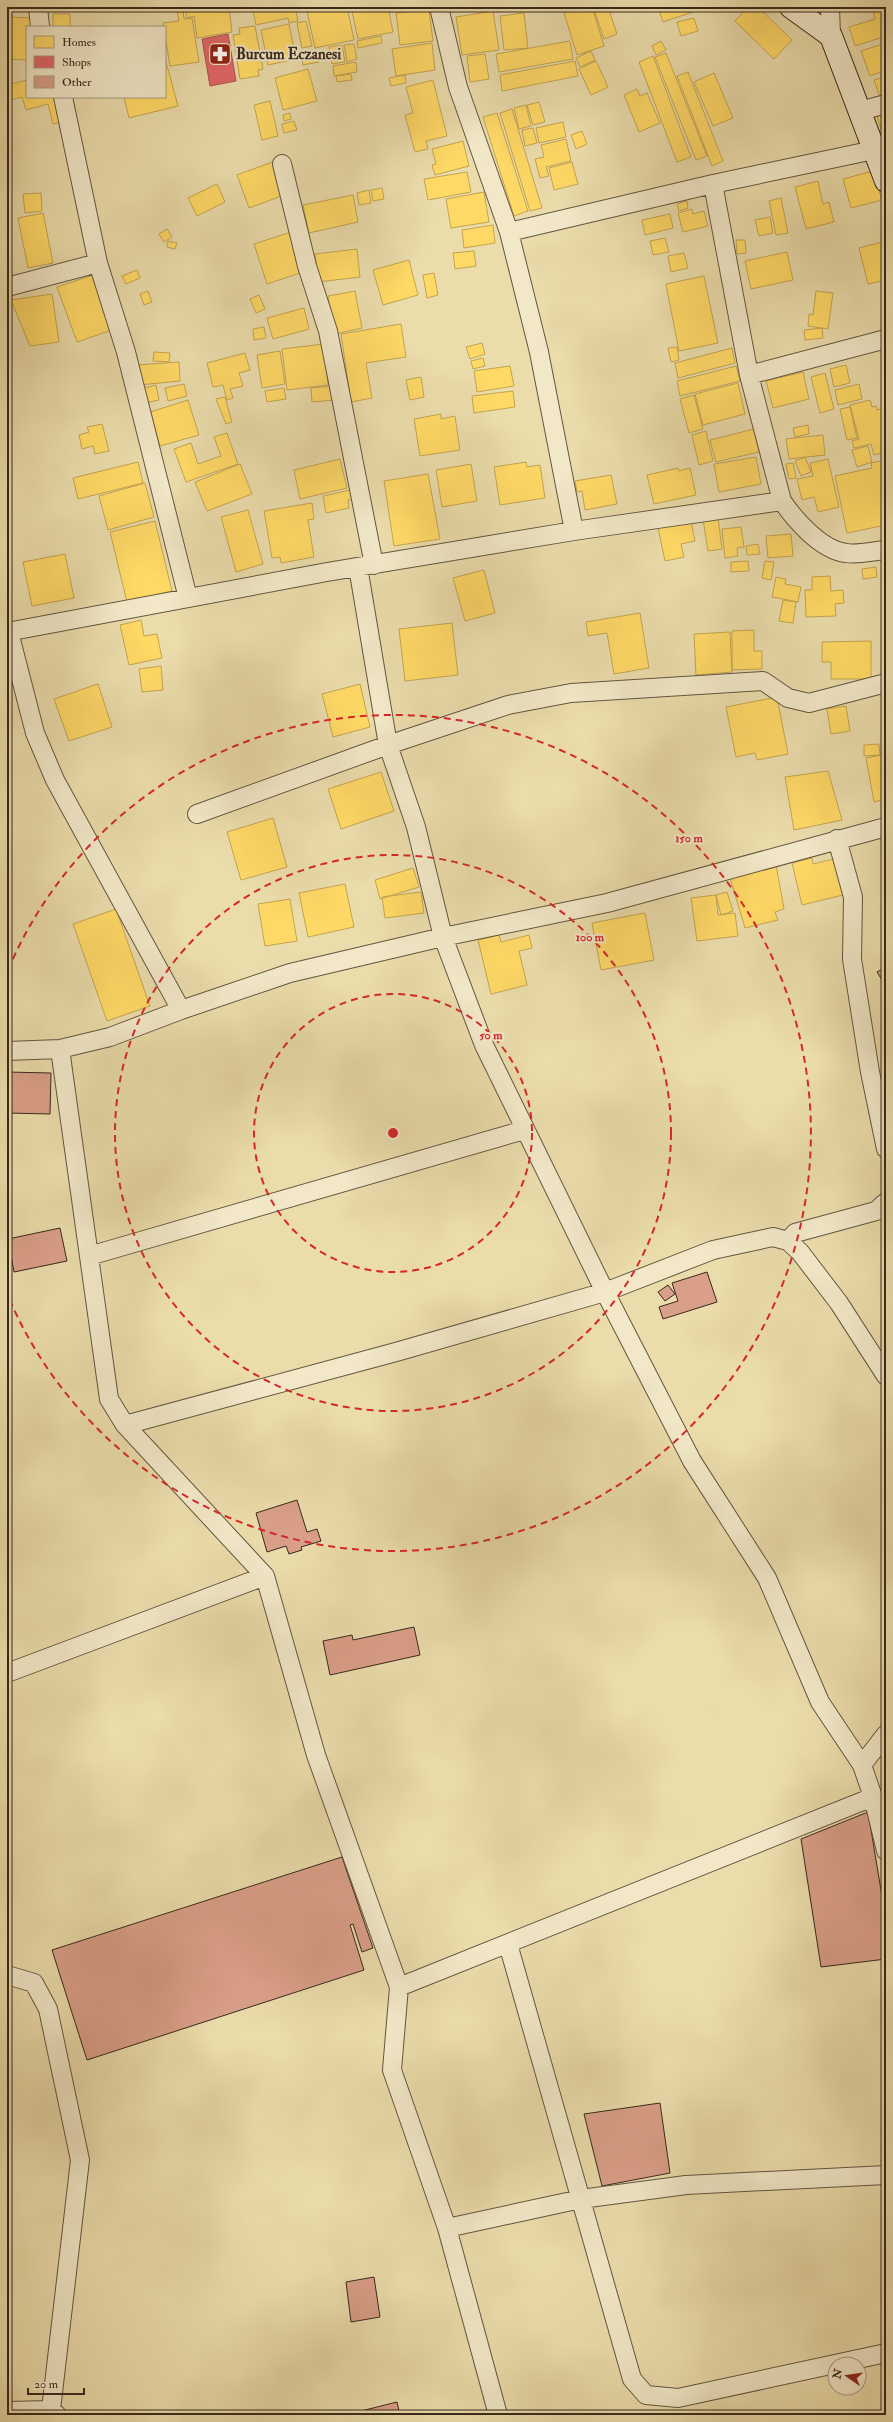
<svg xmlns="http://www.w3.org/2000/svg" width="893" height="2422" font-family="'IM FELL Double Pica',serif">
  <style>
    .homes { fill: #ffd966; stroke: #c3a450 }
    .shops { fill: #e06666; stroke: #ad5450 }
    .building { fill: #da9f88; stroke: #36291d }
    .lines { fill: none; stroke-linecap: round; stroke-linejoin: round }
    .street-casing { stroke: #635640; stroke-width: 20 }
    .secondary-casing { stroke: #36291d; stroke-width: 24 }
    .street { stroke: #f2e8c8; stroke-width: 18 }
    .secondary { stroke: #f2e8c8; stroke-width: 22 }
    .ring { fill: none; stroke: #d62828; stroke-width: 2; stroke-dasharray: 7 5 }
    .labels { text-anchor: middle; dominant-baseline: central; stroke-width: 4; stroke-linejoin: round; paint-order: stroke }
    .poi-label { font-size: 15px; font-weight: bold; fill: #36291d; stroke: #f2e8c8; text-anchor: start }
    .centre { fill: #d62828; stroke: #f2e8c8; stroke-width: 2 }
    .ring-label { font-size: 12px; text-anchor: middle; font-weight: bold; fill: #d62828; stroke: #f2e8c8; stroke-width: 4; stroke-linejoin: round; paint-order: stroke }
  </style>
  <rect width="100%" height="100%" fill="#ebdcab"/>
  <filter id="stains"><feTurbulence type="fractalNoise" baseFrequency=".005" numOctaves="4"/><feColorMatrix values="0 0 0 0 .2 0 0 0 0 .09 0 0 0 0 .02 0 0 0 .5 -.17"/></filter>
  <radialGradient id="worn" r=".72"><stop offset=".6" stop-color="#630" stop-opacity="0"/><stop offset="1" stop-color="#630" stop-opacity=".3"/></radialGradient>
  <path class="homes" d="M185 7H229L232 32 197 38 194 16 187 18Z
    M252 7H295L298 21 289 23 288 18 256 25Z
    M306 7H347L354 40 315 48Z
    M351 7H388L393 32 358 39Z
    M450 7H500L450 11Z
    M584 7H592L604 46 577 55 564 13Z
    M593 7H608L617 34 604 39Z
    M658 7H691L693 12 663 22Z
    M715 7H738L737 11Z
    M748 7H758L792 40 774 59 735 21Z
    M872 7H885L886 36 855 46 849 27 875 19Z
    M183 10 184 19 192 18 199 62 170 66 163 23 179 21 177 11Z
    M429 10 433 41 400 45 396 13Z
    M493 11 499 50 462 55 456 17Z
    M524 13 528 48 504 50 500 16Z
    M53 14H70V27H53Z
    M7 17 37 18 36 27H27V60L7 59Z
    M694 18 698 31 681 36 677 22Z
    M306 21 312 46 302 48 297 23Z
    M289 24 296 59 268 65 261 30Z
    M255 26 263 69 258 70 259 76 240 79 233 35 240 34 239 28Z
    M381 36 382 43 358 48 357 41Z
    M570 41 573 59 499 72 496 54Z
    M661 41 666 50 656 55 652 46Z
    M432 43 435 70 396 76 392 49Z
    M886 43V70L870 76 861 51Z
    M354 44 357 59 347 62 344 45Z
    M342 45 345 62 332 64 329 47Z
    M316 50 319 62 303 65 301 54Z
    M591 51 595 60 580 67 576 58Z
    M666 53 707 156 696 160 655 57Z
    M485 54 489 79 470 82 467 56Z
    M653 56 691 157 677 162 639 62Z
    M165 58 178 106 129 118 124 97H165Z
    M575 61 578 76 502 91 500 75Z
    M596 61 608 87 591 95 579 69Z
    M356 62 357 72 334 76 333 66Z
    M308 69 317 101 283 110 275 78Z
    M688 72 723 161 712 166 677 76Z
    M714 73 733 118 713 126 694 82Z
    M351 74 352 80 337 82 336 76Z
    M405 75 406 83 391 86 389 78Z
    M886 76V99L881 100 874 80Z
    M27 80V97H60L66 120 53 124 48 104 26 110 22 97 7 101V85Z
    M433 80 447 136 426 141 428 149 415 152 405 115 413 113 406 87Z
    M637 89 640 96 647 93 660 123 639 132 624 95Z
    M270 101 278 136 262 140 254 105Z
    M539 102 545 122 533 125 527 105Z
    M526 105 531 126 519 129 514 108Z
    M512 109 542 208 530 211 500 113Z
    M290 113 291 119 284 121 283 115Z
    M497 113 528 211 514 216 483 117Z
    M886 113V146L877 116Z
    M294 121 297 130 284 133 282 124Z
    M563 122 566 137 539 143 536 128Z
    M533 128 537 143 525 146 522 130Z
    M582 131 587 144 576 149 571 135Z
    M566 139 571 161 546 167 549 176 540 178 535 159 544 157 541 145Z
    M463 141 469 166 435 175 432 165 436 164 432 149Z
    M275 161 287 194 249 208 237 175Z
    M572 162 578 184 554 190 549 168Z
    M873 171 882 200 851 208 843 179Z
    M467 172 471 192 428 200 424 179Z
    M818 181 823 204 829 202 834 222 806 229 795 187Z
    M217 184 225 202 197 216 188 198Z
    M382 188 384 199 373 201 371 190Z
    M369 190 371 203 359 205 357 193Z
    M484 192 489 222 451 228 446 199Z
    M41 193 42 211 25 213 23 194Z
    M353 195 358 222 309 233 303 205Z
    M781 198 788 233 776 235 769 201Z
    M687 201 688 208 679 211 677 204Z
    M692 209 693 214 704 211 708 226 683 232 678 213Z
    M43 213 53 263 28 268 18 218Z
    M670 214 673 228 645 235 642 220Z
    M770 217 773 233 759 236 755 220Z
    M493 225 495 243 464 248 462 230Z
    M167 229 172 237 164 242 159 234Z
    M291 232 303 272 267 284 254 244Z
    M665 238 669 252 653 255 650 241Z
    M736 240H745L746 253 737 254Z
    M168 241 177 243 175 249 167 247Z
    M886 241V280L868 284 859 248Z
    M357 249 360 277 318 282 315 254Z
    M474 251 476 266 455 269 453 253Z
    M787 252 793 280 751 289 745 261Z
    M684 253 688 268 671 272 668 256Z
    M409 260 418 295 383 305 373 270Z
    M137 270 140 278 126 284 122 276Z
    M434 273 438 295 427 298 423 275Z
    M96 274 115 329 77 342 57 287Z
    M704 276 718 343 679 351 666 284Z
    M886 284V305L881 286Z
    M148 291 152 302 144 305 140 294Z
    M355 291 362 328 335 334 328 296Z
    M816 291 833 293 828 329 808 326 809 314 813 315Z
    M52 294 59 342 30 346 11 300Z
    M259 295 265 309 256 313 250 299Z
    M304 308 309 329 273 339 267 318Z
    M401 324 406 357 366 363 372 398 351 402 341 334Z
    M264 327 266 338 254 340 253 329Z
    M822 328 823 338 805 340 804 330Z
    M482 343 485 354 470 359 466 347Z
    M324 344 328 385 287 390 282 349Z
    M677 347 679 360 671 362 668 348Z
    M732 348 735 363 678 378 675 363Z
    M280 351 285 384 262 388 257 355Z
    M154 352 170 353 169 362 153 361Z
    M245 353 250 370 239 373 243 386 230 389 233 398 227 400 223 385 213 387 207 363Z
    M483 358 485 366 473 369 471 361Z
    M179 362 180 381 139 385 137 365Z
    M846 365 850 383 834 387 830 369Z
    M510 366 514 386 477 392 474 371Z
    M736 366 740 381 680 396 677 381Z
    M803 372 809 399 773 408 766 381Z
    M825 373 834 409 820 413 811 377Z
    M421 377 424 397 410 400 406 380Z
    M738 383 745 414 703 425 695 394Z
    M184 384 187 396 168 401 165 388Z
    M859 384 862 399 838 405 835 390Z
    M156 385 159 400 145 403 141 389Z
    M333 386 334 400 312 402 311 388Z
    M284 388 286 399 267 402 265 391Z
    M513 391 515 407 474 413 472 396Z
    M7 394 12 410 7 412Z
    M694 395 703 429 689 433 680 399Z
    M225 397 232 422 226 424 216 399Z
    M188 400 199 435 160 446 150 412Z
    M870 400 872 407 876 406 877 410 886 407V452L874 455 871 444 854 448 852 441 859 439 850 405Z
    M850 407 857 438 847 440 840 409Z
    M441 414V419L455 416 460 450 420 456 414 419Z
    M102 424 109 451 95 454 93 446 82 449 79 435 89 432 87 427Z
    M808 425 809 434 795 437 793 428Z
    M754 429 759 452 716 462 710 440Z
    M706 431 713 461 699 465 692 435Z
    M227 433 238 464 186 482 174 449 191 443 198 464 221 456 214 437Z
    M823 435 825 455 789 459 786 439Z
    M868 446 872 462 857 467 852 450Z
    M756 457 761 484 719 492 714 464Z
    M805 457 811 472 801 476 795 461Z
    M340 459 347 488 300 499 294 470Z
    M828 459 839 507 818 512 814 497 802 500 797 479 813 476 810 463Z
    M885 460 886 525 847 533 835 476 872 468 871 463Z
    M138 462 143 483 78 499 73 478Z
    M526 462 527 467 540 465 545 498 500 505 494 467Z
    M793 463 796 478 789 479 786 464Z
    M240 464 252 494 207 511 195 482Z
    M471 464 477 501 442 507 436 470Z
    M678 468 679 471 690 468 696 495 654 504 647 475Z
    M428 474 440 539 394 546 384 481Z
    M611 475 617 504 585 510 582 491 577 492 575 481Z
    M145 483 154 517 108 530 99 496Z
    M350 490 352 499 348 500 349 508 326 513 323 496Z
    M312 503 314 519 308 520 314 557 281 563 280 557 272 558 264 511Z
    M248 510 263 564 236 572 221 517Z
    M718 517 722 549 708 551 703 519Z
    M155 521 172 591 127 602 110 532Z
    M691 521 695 541 681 544 684 557 665 561 658 528Z
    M741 527 744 547 737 548 738 556 725 558 722 529Z
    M791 534 793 556 768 558 766 536Z
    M758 544 760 554 747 555 746 546Z
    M65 554 74 598 32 606 23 562Z
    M748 561 749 571 731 572V562Z
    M765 561 774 562 771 580 762 578Z
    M876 567 877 577 863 579 862 569Z
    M484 570 495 613 465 621 453 578Z
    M830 576 831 591 843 590 844 603 835 604 836 616 806 617 805 590H812V577Z
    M776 577 786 579 785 584 801 587 798 602 772 597Z
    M783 600 796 602 793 623 779 621Z
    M640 613 649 668 614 674 607 633 588 636 586 622Z
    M141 620 144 636 157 634 162 658 129 665 120 625Z
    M452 623 458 675 405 681 399 629Z
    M754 630V651H762V669L732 670V631Z
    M730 632 732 672 696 675 694 634Z
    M871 641V679H831V662H822V642Z
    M161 666 163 690 142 692 139 669Z
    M8 682 12 716 7 717V683Z
    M98 684 112 727 69 741 54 699Z
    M360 684 370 727 333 737 322 694Z
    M777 697 788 754 757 760 755 753 736 757 726 707Z
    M846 706 850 731 831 734 827 709Z
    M879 744 880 755 864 756V745Z
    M886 754V799L874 802 866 758Z
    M828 771 842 820 794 830 785 777Z
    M381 772 394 811 341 829 328 789Z
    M273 818 287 867 241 880 227 832Z
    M812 858 813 864 838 858 847 894 802 905 792 863Z
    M776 865 784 909 775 912 778 920 745 928 730 878Z
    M413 868 419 887 380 899 375 880Z
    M345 884 354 927 308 937 299 893Z
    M421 892 424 913 385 918 382 897Z
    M727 892 733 911 721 915 716 895Z
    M716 895 718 915 735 913 738 936 697 941 691 898Z
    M290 899 297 941 265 946 258 904Z
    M116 909 150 1006 107 1021 73 924Z
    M645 913 654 960 601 970 592 923Z
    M499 935 501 942 529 935 532 948 519 951 527 985 491 994 478 940Z"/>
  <path class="shops" d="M228 34 236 81 210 86 202 39Z"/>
  <path class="building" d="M886 967V985H885L877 972Z
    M886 990V1017L882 991Z
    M7 1072 51 1073 50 1114 7 1113Z
    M60 1228 67 1261 14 1272 8 1239Z
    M707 1272 717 1302 663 1319 659 1307 678 1301 672 1283Z
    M668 1285 675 1294 665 1301 658 1292Z
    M297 1500 307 1532 317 1529 321 1541 301 1547 302 1550 289 1554 286 1546 267 1552 256 1513Z
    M414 1627 420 1655 330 1675 323 1641 352 1635 353 1640Z
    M868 1812 886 1920V1959L821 1967 801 1839Z
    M342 1857 373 1948 362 1952 353 1924 350 1925 364 1970 87 2060 52 1950Z
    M660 2103 670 2173 602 2186 584 2114Z
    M374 2277 380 2317 351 2322 346 2282Z
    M397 2402 400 2415H345Z"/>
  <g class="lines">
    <g class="street-casing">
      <path id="street" d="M38 7 40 27
        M439 7 458 87 509 232 539 352 574 531
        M830 7 831 36
        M63 97 98 263 126 352 188 598
        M860 111 886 104
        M282 164 307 266 328 331 374 565
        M713 184 749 375 782 501
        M509 232 713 184 874 150
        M7 287 98 263
        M749 375 886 339
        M7 632 327 572 574 531 782 501C795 520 821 550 846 553 858 555 873 551 886 550
        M9 632 35 733 55 780 181 1010
        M886 683 809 703 788 698 763 681 571 693 508 705 388 745 416 827 443 937 484 1045 605 1292 692 1461 767 1578 820 1702 862 1765 873 1797 886 1851
        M197 814 388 745 358 567
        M837 839 853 897 852 959 870 1072 886 1149
        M60 1049 109 1399 125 1425 265 1576 316 1755 399 1987 392 2070 447 2228 498 2415
        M7 1051 60 1049 110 1037 181 1010 290 973 443 937 607 903 886 827
        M788 1241 795 1233 876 1211 886 1202
        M89 1256 524 1130
        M125 1425 396 1352 605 1292 713 1250 773 1237 788 1241 800 1252 839 1303 886 1376
        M7 1673 265 1576
        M862 1765 886 1734
        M508 1944 632 2379 646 2395 678 2398 886 2353
        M7 1975 34 1983 48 2009 80 2160 51 2410
        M399 1987 873 1797
        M447 2228 581 2199 686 2185 886 2175
        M7 2411 51 2410 57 2415"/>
    </g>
    <g class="secondary-casing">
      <path id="secondary" d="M791 7 831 36 886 181"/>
    </g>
    <use href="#street" class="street"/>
    <use href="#secondary" class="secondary"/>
  </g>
  <g class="ring">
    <circle cx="393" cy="1133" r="139"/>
    <circle cx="393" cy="1133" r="278"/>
    <path d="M8 970A418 418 0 1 1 8 1296"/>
  </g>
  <defs>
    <g id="pharmacy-square" transform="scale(1.15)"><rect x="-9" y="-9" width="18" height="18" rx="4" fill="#8f2418" stroke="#f2e8c8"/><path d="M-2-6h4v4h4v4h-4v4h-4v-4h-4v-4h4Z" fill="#fff"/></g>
  </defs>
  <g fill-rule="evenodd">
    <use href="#pharmacy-square" x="220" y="54"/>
  </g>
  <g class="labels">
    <g class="poi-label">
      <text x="236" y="54">Burcum Eczanesi</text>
    </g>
  </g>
  <circle cx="393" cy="1133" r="6" class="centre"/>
  <g class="ring-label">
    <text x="689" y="842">150 m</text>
    <text x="590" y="941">100 m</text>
    <text x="491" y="1039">50 m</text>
  </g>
  <rect width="893" height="2422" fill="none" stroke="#ebdcab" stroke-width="24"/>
  <rect x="8" y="8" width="877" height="2406" fill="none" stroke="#36291d" stroke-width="2"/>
  <rect x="12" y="12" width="869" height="2398" fill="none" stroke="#36291d"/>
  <rect x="26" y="26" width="140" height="72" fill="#f2e8c8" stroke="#a79c84"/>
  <rect x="34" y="36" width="20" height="12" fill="#ffd966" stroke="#a79c84"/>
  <text x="62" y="46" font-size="12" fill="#36291d">Homes</text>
  <rect x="34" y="56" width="20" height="12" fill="#e06666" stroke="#a79c84"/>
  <text x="62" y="66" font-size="12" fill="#36291d">Shops</text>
  <rect x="34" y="76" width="20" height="12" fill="#da9f88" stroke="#a79c84"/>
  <text x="62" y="86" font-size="12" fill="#36291d">Other</text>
  <g transform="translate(847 2376) rotate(283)"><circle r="19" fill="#f2e8c8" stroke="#a79c84"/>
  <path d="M0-3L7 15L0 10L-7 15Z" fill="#8f2418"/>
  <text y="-6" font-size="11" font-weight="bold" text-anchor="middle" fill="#36291d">N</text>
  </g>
  <path d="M28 2388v6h56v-6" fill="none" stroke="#36291d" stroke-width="2"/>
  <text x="34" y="2388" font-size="12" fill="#36291d" stroke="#f2e8c8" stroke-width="3" paint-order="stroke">20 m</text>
  <rect width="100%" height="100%" filter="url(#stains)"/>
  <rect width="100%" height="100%" fill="url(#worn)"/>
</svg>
